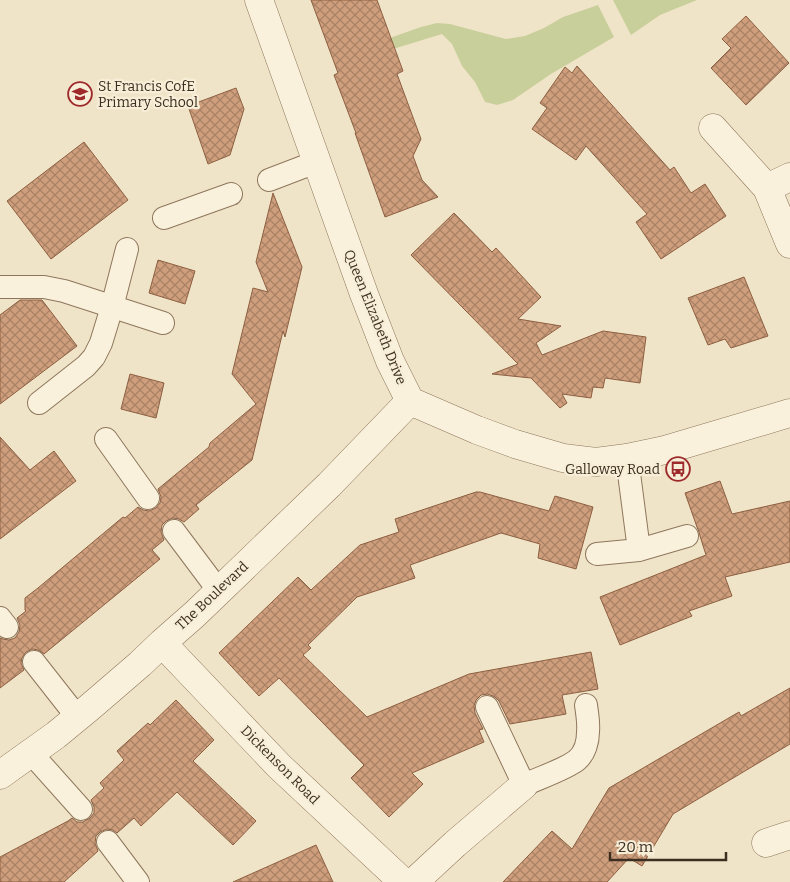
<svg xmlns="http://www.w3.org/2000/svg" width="790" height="882" font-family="Bitter,serif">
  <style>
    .grass { fill: #c9cf9b }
    .building { fill: url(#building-cross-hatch); stroke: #8d5f41 }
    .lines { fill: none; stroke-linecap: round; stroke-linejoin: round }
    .lane-casing { stroke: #8d765c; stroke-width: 24 }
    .street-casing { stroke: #8d765c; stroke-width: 29 }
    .lane { stroke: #faf1dc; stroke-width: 22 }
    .street { stroke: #faf1dc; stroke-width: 28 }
    .labels { text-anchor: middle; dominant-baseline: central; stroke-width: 4.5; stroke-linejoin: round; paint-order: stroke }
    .poi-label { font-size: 14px; fill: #3d2e20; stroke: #f7eed8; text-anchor: start }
    .street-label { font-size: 14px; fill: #3d2e20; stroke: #f7eed8 }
  </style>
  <defs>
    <pattern id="building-cross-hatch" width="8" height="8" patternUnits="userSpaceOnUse" patternTransform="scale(1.25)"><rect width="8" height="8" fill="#cf9f7d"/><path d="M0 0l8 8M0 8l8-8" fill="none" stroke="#a98266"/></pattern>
  </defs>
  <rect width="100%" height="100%" fill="#f0e4c8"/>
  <path class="grass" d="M613 0H697L660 15 631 35Z
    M598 5 614 37 551 74 513 100 497 105 485 102 475 82 462 66 452 44 442 34 367 57 364 47 421 27 437 23 450 24 506 39 525 36 544 28 563 17Z"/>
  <path class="building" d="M311 0H377L403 71 397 74 421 139 413 156 422 180 438 197 385 217 355 133H356L334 75 338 73Z
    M746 16 789 63 746 105 711 68 731 48 722 39Z
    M577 66 670 170 674 167 691 193 705 184 726 216 661 259 636 222 647 214 586 146 576 160 532 129 547 108 540 103 565 67 572 73Z
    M236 88 244 109 230 155 208 164 188 106Z
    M84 142 128 200 51 259 7 201Z
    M273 193 302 267 285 337 283 331 252 460 196 505 199 509 184 522 179 519 173 518 166 521 162 525 161 532 164 540 152 550 160 559 44 654 38 650 33 649 26 652 22 658 21 663 24 670 0 688V638L3 639 9 640 15 638 19 632 20 625 17 618 26 611 25 610V598L38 588 123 517 125 518 138 507 143 510 149 511 156 508 160 503 161 497 158 489 209 447 210 443 256 404 232 374 253 288 268 292 256 262Z
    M454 213 492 252 496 248 541 297 518 319 561 326 536 343 542 355 603 331 646 337 640 383 605 378 603 388 593 387 591 398 562 394 567 403 560 408 531 378 492 374 518 364 411 255Z
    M158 260 195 271 185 304 149 293Z
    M744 277 768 336 731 348 725 339 708 345 688 298Z
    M20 300H42L77 346 0 404V315Z
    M130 374 164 383 156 418 121 409Z
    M0 437 30 470 54 451 76 481 0 539Z
    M720 481 732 514 790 501V562L725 577 732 596 689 611 692 616 620 645 600 597 706 555 700 536 699 532 697 527 685 493Z
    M476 492H480L549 511 555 496 593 507 576 569 538 558 540 544 501 533 410 565 415 578 357 597 308 645 311 648 303 655 367 717 469 674 591 652 598 689 562 695 566 714 510 724 499 701 495 697 488 694 481 695 476 700 474 706 475 713 483 729 479 730 484 742 412 773 423 784 389 817 351 778 364 765 279 678 259 696 219 653 298 577 311 590 360 545 399 532 395 519Z
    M790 688V744L673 814 642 866 629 858 607 882H503L552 831 572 849 609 788 739 712 741 716Z
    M176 700 214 740 193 761 256 821 233 845 177 792 141 826 134 818 117 833 113 830 107 829 100 832 96 836 95 843 98 851 64 882H0V857L68 821 72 818 77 822H83L90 818 94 813V807L91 800 104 788 100 783 124 760 117 751 148 723 150 725Z
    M316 845 333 882H233Z"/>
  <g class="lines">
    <g class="lane-casing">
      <path id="lane" d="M269 180 316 162
        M164 218 231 194
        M0 287H44L64 291 163 323
        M39 403 86 366 94 357 101 343 112 307 127 249
        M106 439 148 498
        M627 458 639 550
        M174 531 219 591
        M597 554 639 550 687 536
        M0 618 7 627
        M34 662 78 718
        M487 707 524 785C539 778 566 769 577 760 585 753 588 741 588 732 589 723 587 713 586 705
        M31 753 81 809
        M108 842 138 882"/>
    </g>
    <g class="street-casing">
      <path id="street" d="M259 0 364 294 390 361 410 401 477 430 515 444 563 458 596 462 627 458 665 450 790 413
        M713 128 767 188 790 177
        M767 188 790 244
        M162 643 279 766 403 882
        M0 775 56 735 90 707 140 664 162 643 195 614 329 485 410 401
        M766 843 790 835
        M414 882 455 844 524 785"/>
    </g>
    <use href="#lane" class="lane"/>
    <use href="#street" class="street"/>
  </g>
  <defs>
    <g id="school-ring" transform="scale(1.25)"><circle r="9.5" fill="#f7eed8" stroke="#9e2a2b" stroke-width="1.5"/><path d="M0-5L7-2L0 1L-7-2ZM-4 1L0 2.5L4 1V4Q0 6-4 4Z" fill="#9e2a2b"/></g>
    <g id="bus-ring" transform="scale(1.25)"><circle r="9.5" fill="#f7eed8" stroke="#9e2a2b" stroke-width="1.5"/><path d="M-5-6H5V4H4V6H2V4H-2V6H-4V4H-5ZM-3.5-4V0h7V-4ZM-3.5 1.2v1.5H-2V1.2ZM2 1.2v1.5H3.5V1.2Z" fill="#9e2a2b"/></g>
  </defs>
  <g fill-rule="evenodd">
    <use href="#school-ring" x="80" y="94"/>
    <use href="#bus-ring" x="678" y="469"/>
  </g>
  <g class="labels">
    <g class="poi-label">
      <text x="98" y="86">St Francis CofE<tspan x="98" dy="16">Primary School</tspan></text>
      <text x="660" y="469" text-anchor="end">Galloway Road</text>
    </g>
    <g class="street-label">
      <text transform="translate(375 317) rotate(68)">Queen Elizabeth Drive</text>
      <text transform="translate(212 596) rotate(-43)">The Boulevard</text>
      <text transform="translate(280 765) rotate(45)">Dickenson Road</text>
    </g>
  </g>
  <path d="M610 852v8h116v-8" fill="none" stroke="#3d2e20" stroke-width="2.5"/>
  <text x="618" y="852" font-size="15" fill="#3d2e20" stroke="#f7eed8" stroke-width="4" paint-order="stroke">20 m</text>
</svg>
